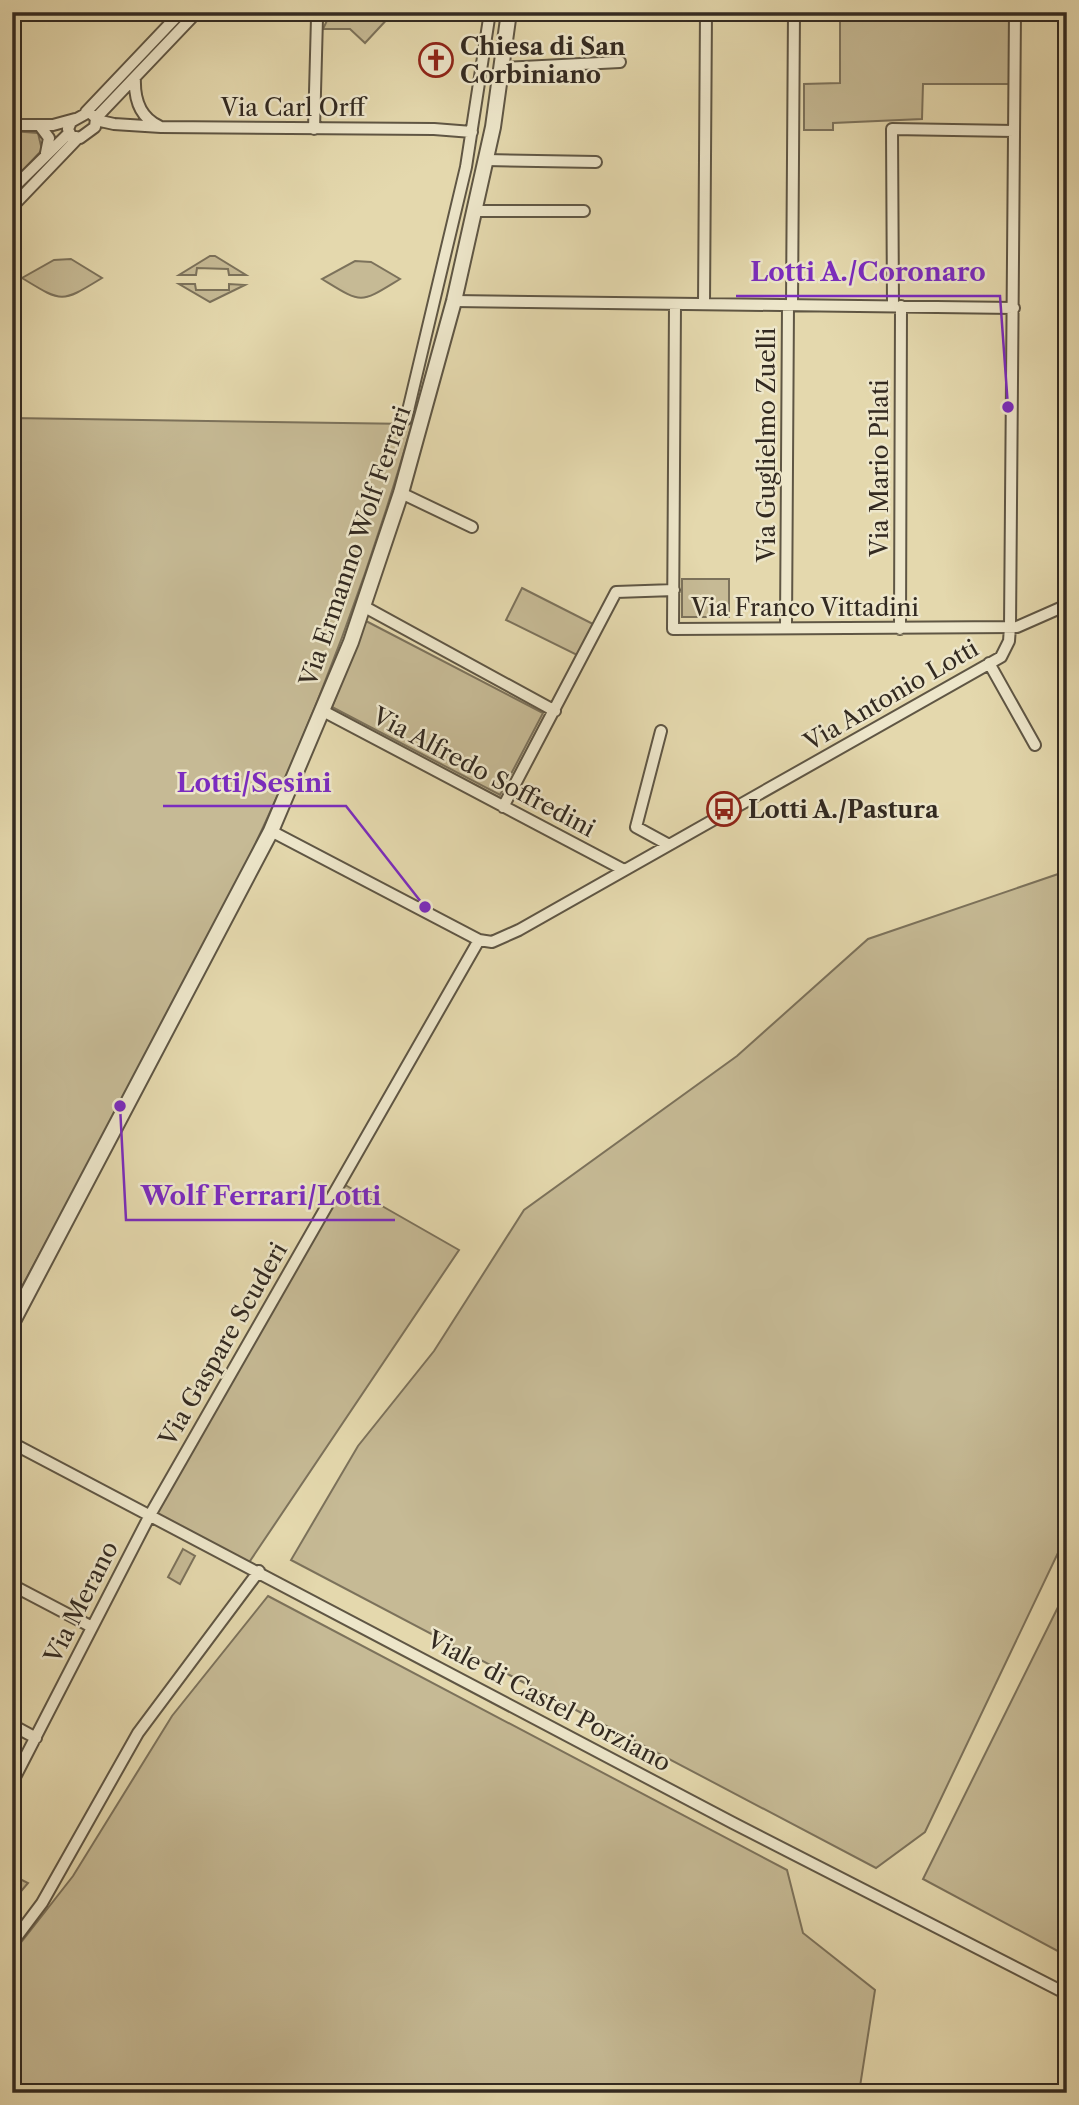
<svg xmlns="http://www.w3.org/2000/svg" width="1079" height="2105" font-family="'Libre Caslon Text',serif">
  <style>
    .green { fill: #c6ba95; stroke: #7c725b; stroke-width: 2 }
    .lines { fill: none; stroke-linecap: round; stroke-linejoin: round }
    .minor-casing { stroke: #5f5644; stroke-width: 14 }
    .tertiary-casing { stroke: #5f5644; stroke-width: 18 }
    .minor { stroke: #ede6ca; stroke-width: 10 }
    .tertiary { stroke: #ede6ca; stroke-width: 14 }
    .labels { text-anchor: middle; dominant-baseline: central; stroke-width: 5; stroke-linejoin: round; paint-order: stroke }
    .poi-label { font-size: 24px; font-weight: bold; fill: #332a21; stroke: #ede6ca; text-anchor: start }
    .street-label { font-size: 24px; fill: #332a21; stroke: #ede6ca }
    .leader { fill: none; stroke: #7b2cbf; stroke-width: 2.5 }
    .callout-dot { fill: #7b2cbf; stroke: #ede6ca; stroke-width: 2.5 }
    .callout-label { font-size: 26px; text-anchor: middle; font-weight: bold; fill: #7b2cbf; stroke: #ede6ca; stroke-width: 5; stroke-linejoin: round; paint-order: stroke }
  </style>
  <rect width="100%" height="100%" fill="#e4d8ad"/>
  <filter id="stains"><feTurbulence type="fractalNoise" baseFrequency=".00286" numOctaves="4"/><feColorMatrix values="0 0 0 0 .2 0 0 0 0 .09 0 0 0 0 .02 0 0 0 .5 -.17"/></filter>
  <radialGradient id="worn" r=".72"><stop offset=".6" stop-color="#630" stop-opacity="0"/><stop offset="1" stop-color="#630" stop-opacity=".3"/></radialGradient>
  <path class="green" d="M331 12 337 18 343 12 391 15 365 43 350 29H323Z
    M840 12H1010V84H923L922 119 833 123V130H804V84L840 83Z
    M12 131 38 133 42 150 12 182Z
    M210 256H215L246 275H229L228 269 197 268 196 275H179Z
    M71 259 102 278C61 303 63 303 22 278L54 260Z
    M355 261 371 262 400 279C359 304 363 304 322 279Z
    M179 284H195L196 290H229V284L245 285 210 302Z
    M12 418 412 424C373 561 325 692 266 821 190 986 98 1145 12 1305Z
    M682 579H729V617H682Z
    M522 588 593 624 577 655 506 620Z
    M366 621 543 713 500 795 332 707Z
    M1067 871V1534L925 1832 876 1868 291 1560 358 1446 434 1351 524 1210 737 1056 868 939Z
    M340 1182 459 1250 248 1564 150 1515Z
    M183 1549 195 1556 180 1584 168 1577Z
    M1067 1589V1956L923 1879Z
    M268 1596 787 1870 803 1933 875 1990 859 2093H12V1954L73 1876 172 1716Z
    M12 1875 28 1883 12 1902Z"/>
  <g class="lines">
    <g class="minor-casing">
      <path id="minor" d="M311 12 317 18 314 129
        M502 68 620 62
        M135 77C134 97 139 117 159 126
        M86 112 181 12
        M89 112 96 118 95 127 80 138 71 136 68 129 71 122Z
        M96 118 197 12
        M96 120 114 124 161 127 434 129 472 132
        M12 125H53L75 119
        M40 126 49 138 46 153
        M486 160 596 162
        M12 189 69 133
        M12 207 78 138
        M474 211H584
        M454 301 1014 308
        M675 304 673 629 1017 627 1067 605
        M704 304 706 12
        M792 305 794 12
        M893 306 892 129 1014 131
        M406 419 466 167 490 12
        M401 493 472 527
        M363 606 555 711
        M786 627 788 305
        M900 629 901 306
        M989 663 1035 745
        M323 711 624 870
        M661 731 636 827 669 845
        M503 807 616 592 674 590
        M271 831 479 940 492 942 519 930 1001 657 1009 641 1010 627 1015 12
        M12 1443 733 1823 1067 1994
        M12 1585 92 1627
        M12 1725 36 1738
        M12 1783 150 1515 479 940
        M12 1943 42 1903 138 1733 259 1571"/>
    </g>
    <g class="tertiary-casing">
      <path id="tertiary" d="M12 1323 271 831 351 642 401 493 454 301 493 127 509 12"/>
    </g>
    <use href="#minor" class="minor"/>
    <use href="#tertiary" class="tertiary"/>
  </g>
  <defs>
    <g id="church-ring" transform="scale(1.75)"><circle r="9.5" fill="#ede6ca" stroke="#8f2418" stroke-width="1.5"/><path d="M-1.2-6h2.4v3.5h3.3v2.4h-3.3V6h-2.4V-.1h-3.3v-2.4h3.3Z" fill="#8f2418"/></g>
    <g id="bus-ring" transform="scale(1.75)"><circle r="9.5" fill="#ede6ca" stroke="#8f2418" stroke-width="1.5"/><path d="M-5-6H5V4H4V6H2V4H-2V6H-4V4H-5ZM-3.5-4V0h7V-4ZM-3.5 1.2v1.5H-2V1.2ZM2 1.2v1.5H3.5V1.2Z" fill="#8f2418"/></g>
  </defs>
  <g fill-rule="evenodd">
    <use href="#church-ring" x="436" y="60"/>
    <use href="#bus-ring" x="724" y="809"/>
  </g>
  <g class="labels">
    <g class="poi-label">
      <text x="460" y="46">Chiesa di San<tspan x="460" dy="28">Corbiniano</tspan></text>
      <text x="748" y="809">Lotti A./Pastura</text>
    </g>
    <g class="street-label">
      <text x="293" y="107">Via Carl Orff</text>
      <text transform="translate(766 445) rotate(-90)">Via Guglielmo Zuelli</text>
      <text transform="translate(879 468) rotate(-90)">Via Mario Pilati</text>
      <text transform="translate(355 546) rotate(-71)">Via Ermanno Wolf Ferrari</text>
      <text x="805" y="607">Via Franco Vittadini</text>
      <text transform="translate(891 695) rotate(-30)">Via Antonio Lotti</text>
      <text transform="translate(484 772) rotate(28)">Via Alfredo Soffredini</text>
      <text transform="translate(223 1344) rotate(-60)">Via Gaspare Scuderi</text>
      <text transform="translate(81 1602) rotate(-63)">Via Merano</text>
      <text transform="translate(549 1701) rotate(28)">Viale di Castel Porziano</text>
    </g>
  </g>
  <path class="leader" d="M1008 407L1000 296H736M425 907L346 806H163M120 1106L126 1220H395"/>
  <g class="callout-dot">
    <circle cx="1008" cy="407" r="7"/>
    <circle cx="425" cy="907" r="7"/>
    <circle cx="120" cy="1106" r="7"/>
  </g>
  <g class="callout-label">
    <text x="868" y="281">Lotti A./Coronaro</text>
    <text x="254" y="792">Lotti/Sesini</text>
    <text x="261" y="1205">Wolf Ferrari/Lotti</text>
  </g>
  <rect width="1079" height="2105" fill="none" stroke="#e4d8ad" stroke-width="42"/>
  <rect x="14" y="14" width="1051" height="2077" fill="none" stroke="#332a21" stroke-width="3.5"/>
  <rect x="21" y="21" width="1037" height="2063" fill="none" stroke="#332a21" stroke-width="2"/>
  <rect width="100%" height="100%" filter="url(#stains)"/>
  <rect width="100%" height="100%" fill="url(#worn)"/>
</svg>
